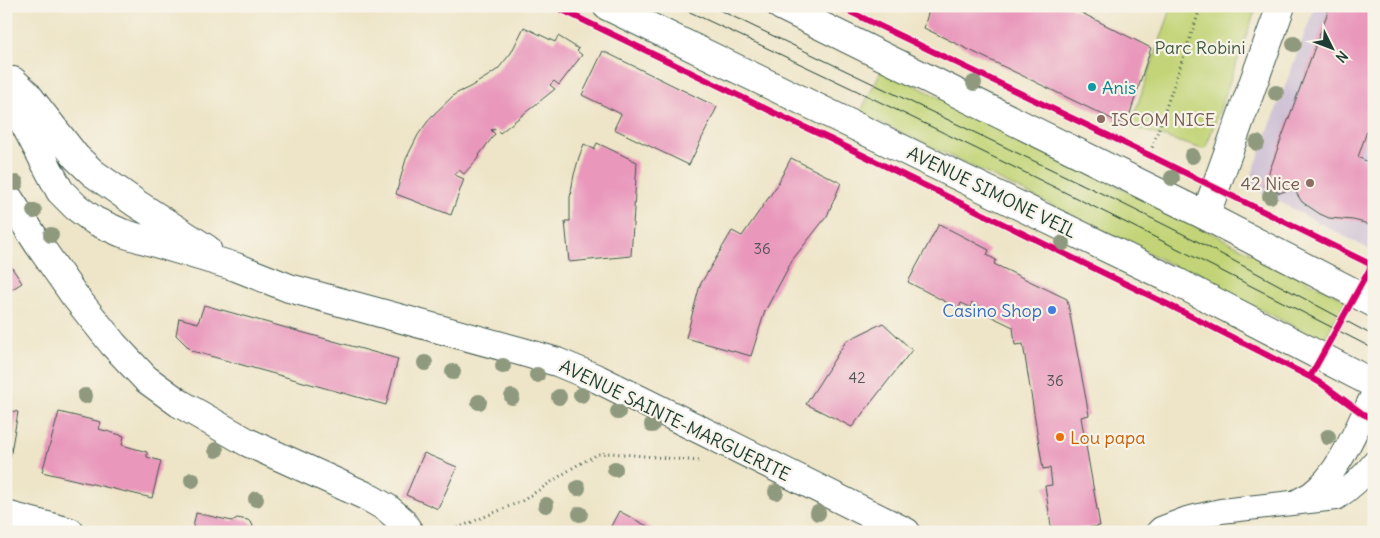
<svg xmlns="http://www.w3.org/2000/svg" width="1380" height="538" font-family="Delius,sans-serif">
  <style>
    .industrial { fill: #ccbed4 }
    .green { fill: #c2d477; stroke: #708856 }
    .building { fill: #e998bc }
    .lines { fill: none; stroke-linecap: round; stroke-linejoin: round }
    .minor-casing { stroke: #3e564a; stroke-width: 26 }
    .tertiary-casing { stroke: #3e564a; stroke-width: 30 }
    .secondary-casing { stroke: #3e564a; stroke-width: 30 }
    .path { stroke: #3e564a; stroke-width: 3; stroke-dasharray: 1 4; stroke-linecap: butt }
    .minor { stroke: #fff; stroke-width: 24 }
    .tertiary { stroke: #fff; stroke-width: 28 }
    .secondary { stroke: #fff; stroke-width: 28 }
    .tram { stroke: #1f3d34; stroke-width: 1 }
    .cycleway-casing { stroke: #f7f3e8; stroke-width: 9 }
    .cycleway { stroke: #d6006c; stroke-width: 6 }
    .tree { fill: #8e997e }
    .culture-dot { fill: #0f9aa8; stroke: #f7f3e8; stroke-width: 2 }
    .education-dot { fill: #8d6e63; stroke: #f7f3e8; stroke-width: 2 }
    .shop-dot { fill: #3f7fe0; stroke: #f7f3e8; stroke-width: 2 }
    .food-dot { fill: #e8710a; stroke: #f7f3e8; stroke-width: 2 }
    .labels { text-anchor: middle; dominant-baseline: central; stroke-width: 4.5; stroke-linejoin: round; paint-order: stroke }
    .number-label { font-size: 15px; fill: #525456 }
    .park-label { font-size: 18px; fill: #405b41; stroke: #f7f3e8 }
    .culture-label { font-size: 18px; fill: #0d838f; stroke: #f7f3e8; text-anchor: start }
    .education-label { font-size: 18px; fill: #785e54; stroke: #f7f3e8; text-anchor: start }
    .street-label { font-size: 18px; fill: #1f3d34; stroke: #f7f3e8 }
    .shop-label { font-size: 18px; fill: #366cbe; stroke: #f7f3e8; text-anchor: end }
    .food-label { font-size: 18px; fill: #c56008; stroke: #f7f3e8; text-anchor: start }
  </style>
  <rect width="100%" height="100%" fill="#f7f3e8"/>
  <filter id="ink" filterUnits="userSpaceOnUse"><feTurbulence type="fractalNoise" baseFrequency=".02" numOctaves="2"/><feDisplacementMap in="SourceGraphic" scale="10" xChannelSelector="R" yChannelSelector="G"/><feConvolveMatrix kernelMatrix="1 2 1 2 8 2 1 2 1" color-interpolation-filters="sRGB"/></filter>
  <filter id="wash" filterUnits="userSpaceOnUse"><feTurbulence type="fractalNoise" baseFrequency=".0096" numOctaves="4" result="noise"/><feDisplacementMap in="SourceGraphic" scale="20" xChannelSelector="R" yChannelSelector="G"/><feGaussianBlur stdDeviation="1.12" result="paint"/><feColorMatrix in="noise" values="0 0 0 0 0 0 0 0 0 0 0 0 0 0 0 0 0 1.4 0 .05"/><feComposite in="paint" operator="in"/></filter>
  <g filter="url(#wash)">
    <rect width="100%" height="100%" fill="#eee5c8"/>
    <path class="industrial" d="M1315 6H1374V252L1248 185Z"/>
    <path class="green" d="M1172 6H1257L1205 150 1130 126Z
      M882 69 1346 300 1323 341 1093 225 884 124 859 115Z"/>
    <g id="blocks">
      <path class="building" d="M930 6H1068L1151 48 1126 126 924 28Z
        M1330 6H1374V111L1358 157 1374 165V228L1365 223 1353 220 1329 218 1320 214 1302 202 1293 188 1280 193 1264 186Z
        M524 27 555 42 558 36 579 49 577 51 582 55 559 85 554 81 550 85 555 89 500 133 496 129 491 130 495 134 479 155 480 156 464 174 459 170 455 175 464 179 451 215 396 194 406 159 418 135 431 117 455 94 470 87 488 76 498 69 511 53Z
        M603 51 717 107 689 165 614 129 621 114 582 95Z
        M597 143 637 162 631 256 569 262 565 221H570V197L571 193 572 194 571 191 574 175 579 157 584 144 594 149Z
        M791 158 841 183 827 216 793 259 765 311 751 356 686 338 700 285 732 231 742 236 776 187Z
        M939 224 989 250 987 255 996 260 994 264 1067 299 1089 415 1081 417 1100 526 1052 532 1045 486 1052 485 1050 468 1043 469 1023 344 1015 345 1013 327 984 313 985 309 972 303 970 307 961 303 959 309 908 282Z
        M10 265 22 283 6 293V268Z
        M204 305 398 359 386 405 192 351 176 335 179 318 198 323Z
        M883 323 912 350 852 427 806 404 846 341Z
        M6 410 18 412 10 458H6Z
        M59 412 101 422 99 429 124 436 122 445 147 452V457L161 461 152 498 42 472Z
        M424 453 457 467 438 509 406 495Z
        M619 511 658 532H608Z
        M196 513 232 521 237 518 248 520 253 525 251 532H192Z"/>
    </g>
  </g>
  <g filter="url(#ink)">
    <use href="#blocks" fill-opacity="0" stroke="#3e564a" stroke-width="1"/>
    <g class="lines">
      <g class="minor-casing">
        <path id="minor" d="M1298 501C1303 498 1308 496 1312 493 1341 471 1357 426 1374 393
          M1158 532 1161 529 1187 519 1221 511 1336 498C1351 488 1363 477 1374 463"/>
      </g>
      <g class="tertiary-casing">
        <path id="tertiary" d="M13 81 26 93 76 157 93 173 137 204 207 249
          M6 89 60 191 76 207 95 221 122 233 236 267 289 288 523 352 557 362 598 379 906 532
          M6 194 39 245 74 295 113 344 146 379 179 403 247 442 366 496 387 508 401 520 409 532
          M6 515 70 532"/>
      </g>
      <g class="secondary-casing">
        <path id="secondary" d="M607 6 1175 281 1374 384
          M781 6 1204 215 1374 303
          M1204 215 1210 203 1281 6"/>
      </g>
      <path class="path" d="M1149 157 1201 6
        M448 532 522 501 574 467 598 454 611 453 699 461"/>
      <use href="#minor" class="minor"/>
      <use href="#tertiary" class="tertiary"/>
      <use href="#secondary" class="secondary"/>
      <path class="tram" d="M677 6C912 115 1144 230 1374 349
        M711 6 1109 197 1193 239 1374 336"/>
      <g class="cycleway-casing">
        <path id="cycleway" d="M554 6 785 118 830 139 1165 303 1310 377 1322 384 1363 414 1374 419
          M838 6 1149 155 1374 266
          M1310 377 1372 265"/>
      </g>
      <use href="#cycleway" class="cycleway"/>
    </g>
    <g class="tree">
      <circle cx="1294" cy="44" r="8"/>
      <circle cx="974" cy="83" r="8"/>
      <circle cx="1276" cy="93" r="8"/>
      <circle cx="1257" cy="143" r="8"/>
      <circle cx="1192" cy="156" r="8"/>
      <circle cx="1172" cy="178" r="8"/>
      <circle cx="16" cy="183" r="8"/>
      <circle cx="1270" cy="196" r="8"/>
      <circle cx="34" cy="211" r="8"/>
      <circle cx="51" cy="235" r="8"/>
      <circle cx="1063" cy="243" r="8"/>
      <circle cx="425" cy="363" r="8"/>
      <circle cx="503" cy="366" r="8"/>
      <circle cx="453" cy="372" r="8"/>
      <circle cx="537" cy="375" r="8"/>
      <circle cx="581" cy="395" r="8"/>
      <circle cx="85" cy="396" r="8"/>
      <circle cx="512" cy="397" r="8"/>
      <circle cx="559" cy="397" r="8"/>
      <circle cx="479" cy="402" r="8"/>
      <circle cx="618" cy="412" r="8"/>
      <circle cx="652" cy="425" r="8"/>
      <circle cx="1328" cy="437" r="8"/>
      <circle cx="216" cy="450" r="8"/>
      <circle cx="615" cy="469" r="8"/>
      <circle cx="192" cy="480" r="8"/>
      <circle cx="578" cy="488" r="8"/>
      <circle cx="776" cy="492" r="8"/>
      <circle cx="256" cy="499" r="8"/>
      <circle cx="546" cy="505" r="8"/>
      <circle cx="818" cy="513" r="8"/>
      <circle cx="580" cy="514" r="8"/>
    </g>
  </g>
  <circle class="culture-dot" cx="1092" cy="87" r="5"/>
  <g class="education-dot">
    <circle cx="1101" cy="119" r="5"/>
    <circle cx="1310" cy="183" r="5"/>
  </g>
  <circle class="shop-dot" cx="1052" cy="310" r="5"/>
  <circle class="food-dot" cx="1060" cy="437" r="5"/>
  <g class="labels">
    <g class="number-label">
      <text x="762" y="248">36</text>
      <text x="857" y="377">42</text>
      <text x="1055" y="380">36</text>
    </g>
    <g class="park-label">
      <text x="1200" y="47">Parc Robini</text>
    </g>
    <g class="culture-label">
      <text x="1102" y="87">Anis</text>
    </g>
    <g class="education-label">
      <text x="1111" y="119">ISCOM NICE</text>
      <text x="1300" y="183" text-anchor="end">42 Nice</text>
    </g>
    <g class="street-label">
      <text transform="translate(992 192) rotate(26)">AVENUE SIMONE VEIL</text>
      <text transform="translate(675 420) rotate(26)">AVENUE SAINTE-MARGUERITE</text>
    </g>
    <g class="shop-label">
      <text x="1042" y="310">Casino Shop</text>
    </g>
    <g class="food-label">
      <text x="1070" y="437">Lou papa</text>
    </g>
  </g>
  <rect width="1380" height="538" fill="none" stroke="#f7f3e8" stroke-width="25"/>
  <g transform="translate(1332 48) rotate(132)" stroke="#f7f3e8" stroke-width="4" paint-order="stroke">
  <path d="M0-4L9 19L0 12L-9 19Z" fill="#1f3d34"/>
  <text y="-8" font-size="14" font-weight="bold" text-anchor="middle" fill="#1f3d34">N</text>
  </g>
</svg>
